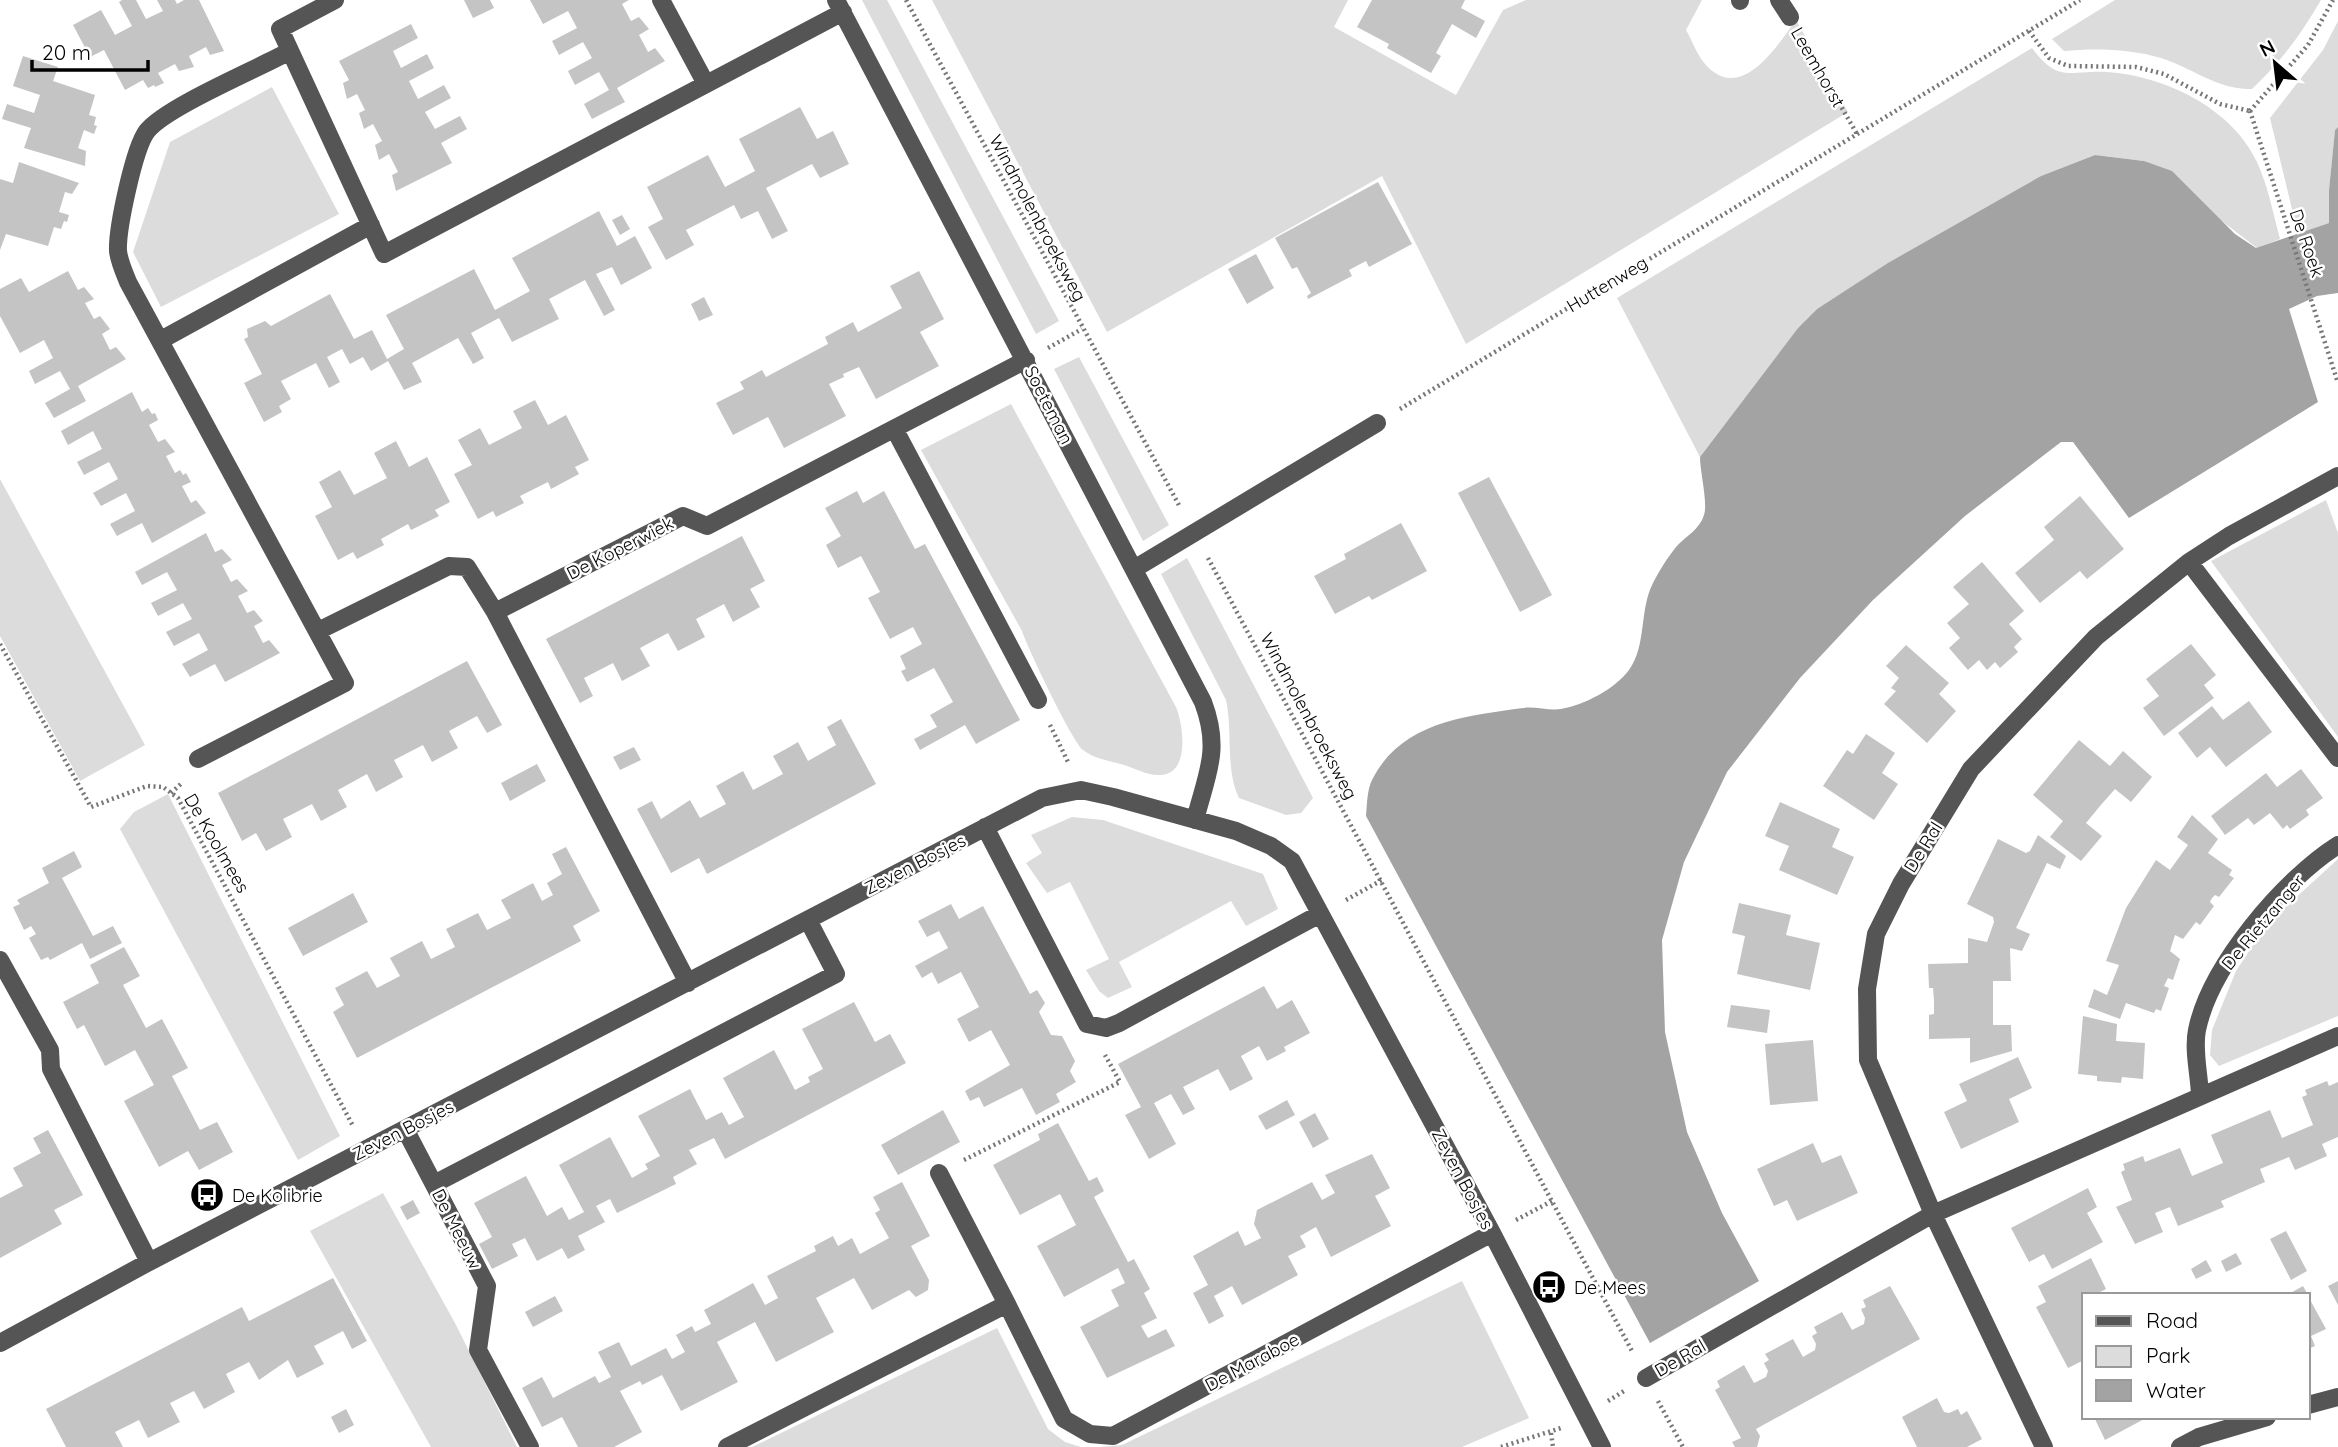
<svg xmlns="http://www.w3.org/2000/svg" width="2338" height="1447" font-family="Quicksand,sans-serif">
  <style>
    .green { fill: #dcdcdc }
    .water { fill: #a3a3a3 }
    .building { fill: #c4c4c4 }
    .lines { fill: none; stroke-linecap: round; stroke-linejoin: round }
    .path { stroke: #777; stroke-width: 4.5; stroke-dasharray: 2 3.5; stroke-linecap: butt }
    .minor { stroke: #555; stroke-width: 18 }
    .labels { text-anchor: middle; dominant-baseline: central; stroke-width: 5; stroke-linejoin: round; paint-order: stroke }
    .street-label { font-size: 18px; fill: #000; stroke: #fff }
    .poi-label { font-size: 18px; fill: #000; stroke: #fff; text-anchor: start }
  </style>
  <rect width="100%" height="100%" fill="#fff"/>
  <path class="green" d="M862 0H887L1059 321 1036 334Z
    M932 0H1348L1334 27 1456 95 1503 10 1526 0H1702L1686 30C1692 40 1697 55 1705 64 1741 105 1777 46 1796 20L1848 112 1466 344 1382 176 1107 332Z
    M2115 0H2321C2302 33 2280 63 2252 89 2217 90 2193 68 2161 58 2131 49 2095 48 2064 51L2052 39Z
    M2338 21V127L2335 130 2329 190V223L2298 234 2270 118 2323 50Z
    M2032 48C2059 84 2069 70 2107 72 2164 76 2231 107 2257 162 2268 186 2273 213 2280 239L2257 248 2144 161 2095 155 2041 176 1889 263 1817 309 1798 328 1700 457 1617 298Z
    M272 87 339 214 161 307 133 252 170 142Z
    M1079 357 1169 525 1143 541 1054 369Z
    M1011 404 1176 707C1183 724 1191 774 1160 775 1149 776 1134 768 1124 765 1111 761 1094 759 1083 750 1072 741 1028 649 1022 631L921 450Z
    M0 479 145 745 80 781 0 636Z
    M2326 500 2338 533V737L2211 561Z
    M1187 558 1313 798 1301 813 1286 815 1239 798C1225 769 1233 732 1226 700L1161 574Z
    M168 794 340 1136 298 1160 120 829 134 812Z
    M1072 817 1103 820 1263 874 1278 909 1246 926 1231 901 1119 962 1132 987 1108 998 1099 991 1086 970 1109 959 1070 882 1047 893 1026 863 1042 853 1031 835Z
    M2338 859V1016L2219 1066 2210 1055 2212 1030 2236 971 2267 924Z
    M383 1193 455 1323 517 1447H431L310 1231Z
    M1462 1281 1529 1418 1462 1447H1100L1122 1445Z
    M997 1328 1048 1429 1065 1442 1081 1447H752Z"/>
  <path class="water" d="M2338 127V293L2317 296 2289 309 2318 402 2129 518 2073 442H2061L1965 516 1873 600 1800 678 1727 772 1684 862 1662 940 1665 1032 1687 1132 1722 1213 1759 1281 1650 1343 1366 816C1367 805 1367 790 1372 780 1401 722 1465 716 1523 708 1535 706 1549 711 1561 709 1584 705 1615 689 1629 670 1647 645 1639 610 1653 583 1659 571 1668 557 1676 547 1686 536 1700 529 1704 515 1708 503 1700 472 1700 457L1798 328 1817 309 1888 263 2041 176 2095 155 2144 161 2172 171 2235 234 2256 248 2329 223V190L2335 130Z"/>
  <path class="building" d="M122 0H136L146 19 163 11 157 0H175L177 4 184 0H199L224 51 210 55 206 47 189 56 194 67 179 71 175 64 158 73 164 83 155 87 154 85 148 88 143 80 125 90 104 50 90 57 73 25 101 10 115 35 132 26 119 2Z
    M464 0H490L494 8 473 18Z
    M530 0H629L622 4 631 21 639 17 649 29 639 35 648 52 655 48 665 61 617 88 625 102 592 119 584 104 609 90 599 72 575 85 568 71 592 58 583 42 559 55 552 41 577 28 568 11 543 24Z
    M1372 0H1465L1461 8 1485 21 1476 38 1452 24 1436 53 1441 56 1431 73 1387 48 1389 44 1357 27Z
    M411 24 418 38 393 51 401 68 427 54 434 68 409 81 418 99 444 85 451 98 425 112 435 129 460 116 467 129 441 143 452 163 396 191 392 175 398 172 389 154 379 160 375 145 382 141 373 124 364 129 359 113 365 110 357 94 347 99 343 83 349 80 339 61Z
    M23 56 58 67 53 81 95 95 89 115 96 117 94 125 97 126 94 134 84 130 78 148 86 151 85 166 24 148 31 128 2 119 7 104 34 113 40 95 13 86Z
    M800 107 817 139 833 131 849 164 820 178 812 164 766 188 788 231 772 239 758 211 741 219 734 205 686 230 694 245 666 260 648 227 663 219 647 187 708 155 725 187 755 171 739 139Z
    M19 162 79 183 72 194 65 192 59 212 69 215 67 222 64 221 61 229 54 227 48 246 6 234 0 250V179L13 183Z
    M1378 182 1412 244 1369 267 1366 261 1349 270 1352 276 1308 299 1307 296 1311 293 1297 267 1292 269 1275 238Z
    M599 211 617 246 635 236 652 268 621 285 612 267 596 274 615 310 604 316 585 280 549 299 559 319 512 342 499 318 471 333 484 358 473 364 458 338 412 363 422 382 404 390 388 361 371 371 363 357 350 364 342 349 327 357 340 382 329 388 316 363 281 381 291 399 279 406 282 412 264 422 244 383 262 374 244 339 248 337 247 329 265 321 271 326 330 294 354 339 372 330 387 359 404 349 386 315 474 269 495 310 530 291 512 258Z
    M622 215 630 229 620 235 612 220Z
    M1256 254 1274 288 1247 304 1228 269Z
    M68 271 78 290 84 287 94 299 85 303 94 319 100 316 110 329 102 334 110 350 116 347 126 359 78 386 86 401 54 418 45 403 70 389 60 371 35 384 29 371 53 358 44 340 20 353 0 316V289L21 278 29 292Z
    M919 271 944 319 920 332 939 366 876 399 859 367 843 374 844 377 829 384 846 416 784 448 768 417 733 435 716 403 744 389 740 382 762 370 766 377 828 344 825 337 853 322 858 332 902 308 890 286Z
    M704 297 713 315 699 321 691 304Z
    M132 392 142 412 148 408 152 414 155 413 158 420 149 425 158 442 165 439 175 452 166 456 175 473 180 470 183 475 186 473 191 482 182 486 191 503 196 500 206 513 152 543 142 523 117 536 110 524 135 511 126 493 101 506 93 493 118 479 109 462 84 475 77 462 102 449 93 431 68 445 61 431Z
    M535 400 548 425 566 415 589 460 575 467 579 474 551 489 548 482 520 496 524 503 496 517 493 511 478 519 454 474 472 465 458 440 480 428 489 445 522 428 513 411Z
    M396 441 409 467 427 457 450 502 435 510 439 516 411 530 408 524 381 539 384 545 357 559 353 552 338 560 315 516 332 507 319 482 340 470 354 495 387 478 374 453Z
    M1489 477 1552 595 1520 612 1458 493Z
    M857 491 863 503 884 491 915 549 925 544 1020 720 976 744 965 725 920 750 914 739 937 727 930 715 953 702 934 668 907 682 901 671 906 669 900 656 922 644 913 627 890 639 868 598 880 592 861 556 838 568 826 545 841 536 825 508Z
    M2080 496 2124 549 2087 579 2080 571 2040 603 2015 573 2054 540 2044 527Z
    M1401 523 1427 571 1372 600 1369 596 1335 614 1314 576 1346 559 1344 554Z
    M206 533 215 552 222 549 232 560 222 565 231 582 237 579 248 591 238 596 247 613 254 610 263 621 254 626 263 643 269 640 280 653 225 682 215 664 190 677 182 664 208 650 199 633 174 646 166 632 192 619 183 603 158 616 151 603 177 590 167 572 142 585 135 572Z
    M742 536 765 581 750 589 760 607 733 622 724 604 696 619 705 637 678 651 668 633 640 648 650 666 622 681 613 663 584 678 593 696 580 703 546 639Z
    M1982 562 2024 611 2009 624 2022 639 2014 647 2018 652 2000 668 1995 662 1987 670 1979 660 1968 670 1949 648 1960 638 1947 623 1969 604 1953 587Z
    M2191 644 2216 675 2204 685 2214 698 2164 736 2143 708 2159 696 2146 679Z
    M1906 645 1949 683 1939 694 1956 711 1927 743 1884 704 1896 691 1891 688 1899 678 1886 666Z
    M467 661 502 725 487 733 477 716 449 731 458 748 432 762 423 745 394 760 403 777 376 792 367 774 338 790 347 807 321 821 312 804 283 819 292 837 266 851 256 833 242 841 218 793Z
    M2249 701 2272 732 2226 767 2210 747 2197 758 2178 733 2212 706 2223 720Z
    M841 719 876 784 707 874 699 858 671 873 637 809 652 801 661 819 690 800 700 818 726 804 716 786 743 771 753 790 783 774 773 756 786 749 798 742 808 761 836 745 827 727Z
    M1866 734 1895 753 1882 773 1898 784 1874 820 1823 786 1847 750 1853 754Z
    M2079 740 2110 766 2123 751 2152 777 2131 802 2115 789 2100 806 2086 823 2102 836 2081 861 2050 837 2063 821 2033 795Z
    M634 747 641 760 620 770 613 757Z
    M537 764 546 781 510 801 501 783Z
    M2301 769 2323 798 2306 810 2309 815 2290 829 2287 825 2283 829 2270 813 2254 825 2248 818 2225 835 2211 816 2266 773 2277 787Z
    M1780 802 1840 829 1832 847 1854 857 1837 895 1779 870 1789 846 1765 836Z
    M2192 815 2218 839 2208 853 2232 870 2229 875 2234 878 2219 897 2215 895 2212 898 2210 902 2214 906 2200 925 2196 922 2183 939 2175 935 2170 951 2180 959 2173 980 2168 978 2164 986 2169 988 2161 1011 2156 1009 2154 1013 2126 1003 2120 1019 2088 1007 2094 989 2107 995 2119 965 2106 961 2126 908 2156 860 2170 870 2188 845 2177 837Z
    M2038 835 2066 856 2060 869 2047 863 2016 928 2030 934 2022 951 2010 948 2011 981H1993V1025H2011L2012 1051 1970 1063V1038L1929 1039V1015L1934 1014V1001L1933 988H1929L1928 964 1968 963V938L1987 942 1994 922 1993 917 1967 904 1998 839 2026 853 2030 851Z
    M566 847 600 911 573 926 581 941 357 1058 333 1012 344 1005 335 988 367 971 377 988 400 976 390 958 422 941 431 959 455 947 446 929 478 913 487 930 511 918 501 900 533 883 542 901 553 895 547 883 562 874 552 854Z
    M74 851 82 867 62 878 93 936 113 926 122 943 90 959 82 943 50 960 48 957 41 960 29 938 36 934 31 926 24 930 13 907 20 904 17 900 49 883 42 868Z
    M353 893 368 922 303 956 288 928Z
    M1739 903 1791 915 1786 935 1820 943 1810 990 1737 974 1745 936 1732 933Z
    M951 904 959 919 983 906 1030 994 1037 990 1045 1003 1039 1012 1051 1035 1062 1036 1075 1061 1070 1071 1076 1082 1056 1094 1060 1102 1036 1115 1022 1088 984 1107 979 1097 970 1101 965 1091 1010 1065 991 1030 969 1042 957 1019 979 1007 961 972 938 984 932 972 922 978 915 966 948 948 939 931 927 937 918 921Z
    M124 947 140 976 123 985 146 1028 162 1019 188 1068 172 1076 200 1130 217 1122 233 1152 199 1170 188 1151 159 1167 124 1101 154 1085 135 1050 105 1066 84 1025 77 1029 63 1002 99 983 90 965Z
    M1264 986 1277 1009 1292 1000 1310 1033 1284 1047 1286 1051 1267 1061 1259 1046 1241 1056 1253 1079 1230 1091 1218 1069 1183 1087 1195 1109 1183 1115 1171 1094 1154 1103 1176 1144 1149 1159 1125 1115 1141 1107 1118 1064Z
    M854 1002 875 1042 890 1034 906 1063 725 1159 714 1138 689 1150 697 1164 673 1177 676 1184 617 1213 610 1199 596 1206 605 1222 578 1236 585 1250 568 1259 562 1248 537 1261 525 1238 512 1244 518 1256 492 1269 479 1244 492 1237 474 1203 526 1176 547 1216 562 1207 569 1220 584 1212 559 1165 610 1137 632 1178 648 1169 645 1164 660 1156 638 1116 690 1089 706 1120 722 1112 729 1125 744 1117 723 1078 774 1050 795 1090 810 1082 808 1077 823 1069 802 1029Z
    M1731 1005 1770 1010 1767 1033 1727 1027Z
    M2083 1016 2117 1024 2116 1041 2145 1043 2143 1079 2122 1077 2121 1083 2097 1081V1076L2078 1074Z
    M1813 1040 1818 1101 1770 1105 1765 1044Z
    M2018 1057 2032 1088 2009 1099 2019 1122 1961 1149 1944 1112 1967 1101 1959 1084Z
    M2327 1081 2329 1086 2338 1082V1137L2322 1144 2327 1156 2295 1170 2289 1157 2260 1169 2265 1182 2221 1201 2224 1207 2178 1226 2170 1207 2155 1213 2163 1232 2135 1244 2116 1207 2132 1200 2121 1172 2125 1170 2123 1164 2143 1156 2145 1162 2180 1148 2192 1176 2223 1163 2211 1135 2270 1110 2282 1138 2313 1125 2302 1097 2307 1095 2305 1090Z
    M1287 1100 1295 1115 1266 1130 1258 1116Z
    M943 1110 960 1142 898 1175 881 1145Z
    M1315 1113 1329 1139 1313 1148 1299 1122Z
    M1058 1123 1089 1181 1097 1177 1104 1191 1094 1197 1128 1262 1134 1259 1150 1289 1144 1293 1157 1318 1141 1326 1148 1338 1166 1329 1175 1346 1107 1378 1080 1327 1119 1306 1111 1290 1125 1283 1118 1268 1064 1297 1037 1246 1076 1225 1060 1194 1020 1215 993 1165 1040 1140 1038 1134Z
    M48 1130 83 1195 54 1210 62 1224 0 1258V1198L23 1186 13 1168 41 1153 33 1138Z
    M1813 1143 1822 1163 1841 1155 1858 1193 1797 1221 1787 1200 1774 1206 1757 1169Z
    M1372 1154 1390 1188 1375 1196 1391 1226 1331 1257 1316 1227 1300 1236 1306 1247 1288 1256 1298 1275 1242 1305 1232 1286 1214 1296 1224 1316 1209 1324 1193 1293 1208 1285 1193 1256 1238 1231 1245 1246 1261 1238 1254 1224 1257 1210 1312 1182 1322 1200 1335 1193 1325 1175Z
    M902 1182 930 1236 911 1246 929 1280 928 1290 916 1297 909 1290 872 1310 854 1278 816 1298 834 1332 776 1362 755 1322 717 1342 738 1382 681 1411 662 1375 642 1385 640 1381 620 1391 642 1432 614 1447H578L562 1417 542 1427 522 1388 542 1377 553 1398 595 1376 599 1383 611 1377 598 1352 619 1342 631 1366 666 1348 672 1359 685 1352 676 1335 692 1326 695 1332 711 1324 704 1310 753 1283 765 1305 778 1298 767 1276 816 1251 814 1246 833 1236 838 1246 852 1238 860 1254 889 1238 875 1213 880 1210 873 1197Z
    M2088 1188 2097 1207 2087 1213 2103 1242 2052 1269 2044 1254 2029 1262 2011 1228Z
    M413 1200 420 1213 407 1220 400 1207Z
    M2286 1231 2307 1271 2291 1280 2270 1239Z
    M2236 1253 2242 1264 2226 1272 2221 1261Z
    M2091 1258 2106 1289 2100 1292 2101 1295H2084V1360L2068 1368 2036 1307 2046 1302 2038 1286Z
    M2206 1260 2212 1271 2196 1279 2191 1269Z
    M333 1278 367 1341 352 1349 343 1331 314 1346 324 1364 297 1378 288 1360 259 1380 249 1362 226 1374 235 1392 204 1409 194 1391 170 1403 180 1422 148 1438 139 1420 115 1432 123 1447H66L46 1409 242 1307 249 1321Z
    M2338 1281V1305L2328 1286Z
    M1890 1286 1920 1339 1756 1429 1760 1436 1757 1447H1735L1732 1442 1741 1438 1715 1390 1720 1387 1717 1381 1744 1365 1754 1383 1766 1377 1768 1371 1764 1363 1769 1360 1765 1354 1793 1339 1803 1357 1815 1350 1816 1344 1812 1336 1817 1333 1814 1327 1842 1312 1852 1330 1864 1324 1865 1318 1861 1309 1866 1307 1863 1300Z
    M2303 1286 2308 1295H2287Z
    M555 1296 563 1311 533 1327 525 1312Z
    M2308 1296 2326 1329 2311 1336 2315 1346 2308 1349Z
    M1937 1398 1944 1412 1949 1413 1958 1409 1961 1415 1967 1411 1982 1439 1967 1447H1917L1902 1417Z
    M346 1409 354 1425 339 1433 331 1417Z
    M2094 1417H2148L2105 1440Z"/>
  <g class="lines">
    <path class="path" d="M906 0 1180 507
      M2029 31 2049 58 2068 66 2136 67 2164 74 2220 104 2250 111
      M1803 41 1857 134
      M2250 111 2338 383
      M2250 111 2308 45 2333 0
      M1048 348 1082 329
      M1400 409 2080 0
      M1208 558 1633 1353
      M0 644 91 807 147 786 163 787 178 798 353 1126
      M1050 725 1069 764
      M171 793 183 782
      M1346 900 1382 880
      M964 1160 1120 1082 1105 1055
      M1516 1220 1552 1201
      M1608 1401 1624 1391
      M1658 1401 1683 1447
      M1551 1433 1553 1447
      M1501 1447 1561 1428"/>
    <path class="minor" d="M335 0 280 29 384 254 843 12
      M661 0 706 84
      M836 0 1203 702C1221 750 1207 773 1195 820
      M1779 0 1790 17
      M1740 1V0
      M161 340 371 225
      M895 430 1038 700
      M2189 562 2338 758
      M1134 569 1377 423
      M495 612 683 516 707 526 1026 360
      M318 631 449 566 467 567 495 612 688 983
      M198 759 345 683 128 282C124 272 119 261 118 251 117 229 134 148 147 131 166 107 257 69 288 52
      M985 827 1087 1024 1106 1028 1119 1023 1320 914
      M0 960 50 1050 51 1069 149 1262
      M2200 1094C2199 1074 2193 1049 2197 1030 2210 966 2284 879 2338 845
      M405 1129 487 1286 478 1350 530 1447
      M939 1173 1007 1304
      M434 1184 836 974 808 920
      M0 1343 149 1262 1042 798 1081 790 1113 797 1236 831 1271 846 1292 861 1492 1233 1602 1447
      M1646 1378 1933 1214 2338 1036
      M2308 1405 2338 1397
      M727 1447 1007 1304 1064 1419 1090 1434 1113 1436 1492 1233
      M2044 1447 1933 1214 1868 1060 1867 989 1876 934 1901 884 1971 769 2096 637 2189 562 2229 536 2338 476
      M2180 1447 2199 1437 2267 1417"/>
  </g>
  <defs>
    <g id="bus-disc" transform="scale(1.75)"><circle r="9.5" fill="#000" stroke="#fff"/><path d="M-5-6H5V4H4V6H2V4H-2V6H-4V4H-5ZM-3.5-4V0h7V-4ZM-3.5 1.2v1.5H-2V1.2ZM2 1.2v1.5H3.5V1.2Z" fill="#fff"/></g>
  </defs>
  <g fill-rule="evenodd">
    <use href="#bus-disc" x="207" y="1195"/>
    <use href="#bus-disc" x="1549" y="1287"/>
  </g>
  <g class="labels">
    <g class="street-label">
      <text transform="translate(1818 67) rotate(60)">Leemhorst</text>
      <text transform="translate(1038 218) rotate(62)">Windmolenbroeksweg</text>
      <text transform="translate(2307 243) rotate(71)">De Roek</text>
      <text transform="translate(1607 284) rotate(-31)">Huttenweg</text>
      <text transform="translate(1049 405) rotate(63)">Soeteman</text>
      <text transform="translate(620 548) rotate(-27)">De Koperwiek</text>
      <text transform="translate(1309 716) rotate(62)">Windmolenbroeksweg</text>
      <text transform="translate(217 843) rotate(60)">De Koolmees</text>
      <text transform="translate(1923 847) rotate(-58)">De Ral</text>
      <text transform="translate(915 864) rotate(-27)">Zeven Bosjes</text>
      <text transform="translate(2263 922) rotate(-50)">De Rietzanger</text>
      <text transform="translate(403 1130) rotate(-27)">Zeven Bosjes</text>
      <text transform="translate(1463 1179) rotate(62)">Zeven Bosjes</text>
      <text transform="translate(457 1229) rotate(63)">De Meeuw</text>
      <text transform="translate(1680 1358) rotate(-30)">De Ral</text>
      <text transform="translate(1252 1362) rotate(-28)">De Maraboe</text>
    </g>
    <g class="poi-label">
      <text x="232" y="1195">De Kolibrie</text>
      <text x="1574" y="1287">De Mees</text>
    </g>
  </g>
  <rect x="2082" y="1293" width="228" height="126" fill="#ffffff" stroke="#999999" stroke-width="2"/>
  <rect x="2096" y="1316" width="35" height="10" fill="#555555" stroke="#999999" stroke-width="2"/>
  <text x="2146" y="1328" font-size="21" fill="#000000">Road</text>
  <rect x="2096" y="1346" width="35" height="21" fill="#dcdcdc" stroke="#999999" stroke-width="2"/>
  <text x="2146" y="1363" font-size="21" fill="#000000">Park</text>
  <rect x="2096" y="1380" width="35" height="21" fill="#a3a3a3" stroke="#999999" stroke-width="2"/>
  <text x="2146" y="1398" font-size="21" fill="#000000">Water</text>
  <g transform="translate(2275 63) rotate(332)" stroke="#ffffff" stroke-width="5" paint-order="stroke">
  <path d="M0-5L12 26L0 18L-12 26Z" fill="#000000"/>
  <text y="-10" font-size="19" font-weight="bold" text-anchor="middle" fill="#000000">N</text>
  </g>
  <path d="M32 60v10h116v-10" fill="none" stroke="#000000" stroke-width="3.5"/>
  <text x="42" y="60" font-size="21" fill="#000000" stroke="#ffffff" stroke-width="5" paint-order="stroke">20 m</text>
</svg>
